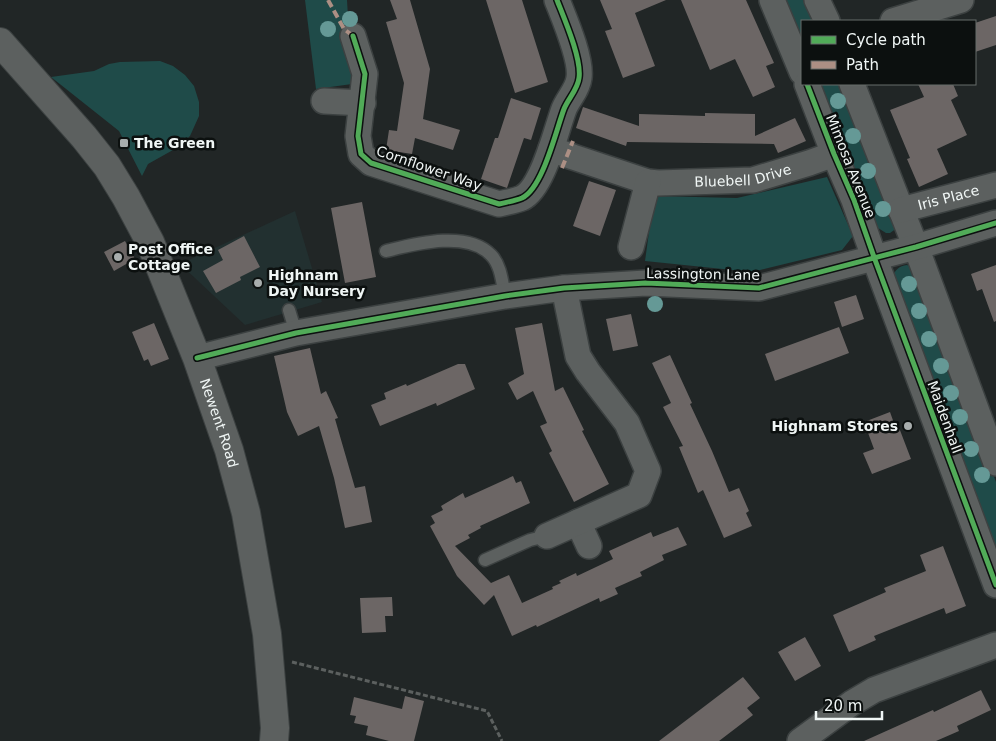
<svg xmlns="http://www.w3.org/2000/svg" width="996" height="741" font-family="'DejaVu Sans',sans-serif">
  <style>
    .built { fill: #223030 }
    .green { fill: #1f4b49 }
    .building { fill: #6c6665 }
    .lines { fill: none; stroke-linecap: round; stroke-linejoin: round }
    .lane-casing { stroke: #3c4141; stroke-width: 15 }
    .street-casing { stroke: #3c4141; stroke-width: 28 }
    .secondary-casing { stroke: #3c4141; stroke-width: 30 }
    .path { stroke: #5c605f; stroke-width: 3; stroke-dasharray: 5 2.5; stroke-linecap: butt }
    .lane { stroke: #5c605f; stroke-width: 12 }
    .street { stroke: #5c605f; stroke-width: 25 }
    .secondary { stroke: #5c605f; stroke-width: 28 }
    .quiet { stroke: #ac8f84; stroke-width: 4; stroke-dasharray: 8 4; stroke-linecap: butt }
    .cycleway-casing { stroke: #0c100f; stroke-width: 8 }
    .cycleway { stroke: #51ab58; stroke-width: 5 }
    .tree { fill: #659996 }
    .poi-dot { fill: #a8adad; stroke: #0c100f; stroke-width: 2 }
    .labels { text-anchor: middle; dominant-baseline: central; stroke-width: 5; stroke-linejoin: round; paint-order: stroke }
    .poi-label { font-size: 14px; font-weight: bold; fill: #f0f6f5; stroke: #0c100f; text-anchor: start }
    .street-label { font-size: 14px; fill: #f0f6f5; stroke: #0c100f }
  </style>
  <rect width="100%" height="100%" fill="#212626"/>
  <path class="built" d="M295 211 322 302 245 325 180 264Z"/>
  <path class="green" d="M305 0H347L352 84 316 89Z
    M783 0H809L817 21H802V38Z
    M160 61 173 66 185 75 194 86 199 102V116L190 136 173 150 148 164 142 176 119 131 51 77 94 71 109 64 120 62Z
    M818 84H843L897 228 890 233H886L878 228Z
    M827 177 853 236 842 250 752 272 645 261 654 196 737 198Z
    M907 265 911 267 921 282 996 482V553L893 276C895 270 899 266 907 265Z"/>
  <path class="building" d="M390 0H410L430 69 423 119 460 130 453 150 415 138 412 154 386 150 389 130 397 131 404 83 386 22 397 19Z
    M486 0H522L548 82 515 93Z
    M600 0H666L635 13 655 66 623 78 605 31 612 29Z
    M681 0H746L774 63 766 66 775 87 753 97 735 59 710 70Z
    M996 16V45L975 52V23Z
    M918 84H953L958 96 951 100 967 135 937 149 948 174 919 187 907 159 910 158 890 110 924 97Z
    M511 98 541 108 531 140 524 138 507 188 481 179 495 138H498Z
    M583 107 639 126V114L705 116V113L755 114V136L795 118 806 141 778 153 774 144 627 142 626 146 576 128Z
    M589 181 616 190 600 236 573 226Z
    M362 202 376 277 345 283 331 208Z
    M244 236 260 267 240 277 241 280 216 293 203 271 223 260 218 250Z
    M125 241 135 259 114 271 104 252Z
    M996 265V321L994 322 982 289 977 291 971 274Z
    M856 295 864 319 842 327 834 302Z
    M631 314 638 346 613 351 606 319Z
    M154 323 169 359 151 366 148 359 144 361 132 332Z
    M542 323 555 391 563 387 584 430 582 431 609 484 574 502 549 453 552 451 540 426 547 423 533 391 517 400 508 383 524 374 515 328Z
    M839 327 849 353 775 381 765 354Z
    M310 348 321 394 326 391 338 418 335 419 355 488 365 486 372 522 345 528 334 478 319 426 298 436 287 412 274 356Z
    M670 355 692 403 690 404 712 451 729 492 739 488 749 511 746 513 752 526 724 538 703 490 698 493 679 447 683 446 663 407 671 403 652 363Z
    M458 364H465L475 389 437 406 436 403 380 426 371 405 386 399 384 393 406 384 407 386Z
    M890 412 895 426 898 425 911 459 872 474 863 453 874 449 864 422Z
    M513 476 516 483 521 481 530 503 480 526 481 528 468 535 470 538 455 546 491 583 509 575 522 603 553 589 552 587 561 583 559 581 576 573 577 576 613 559 609 551 651 532 653 537 678 527 687 545 662 555 664 560 640 572 642 576 615 588 618 594 600 602 599 598 537 627 536 625 512 636 494 595 484 605 457 576 430 526 435 523 431 516 443 510 441 506 463 493 465 498Z
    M943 546 966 606 946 614 944 608 874 636 876 640 849 652 833 615 886 592 884 588 926 571 920 555Z
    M392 597 393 616H385L386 632 362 633 360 598Z
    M805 637 821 666 795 681 778 652Z
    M743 677 760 698 747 708 753 715 719 741H659Z
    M981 690 991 710 957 726 959 731 936 741H864L933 710 934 712Z
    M405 696 424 701 414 741H389L366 735 368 726 354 723 356 716 350 715 354 697 402 709Z"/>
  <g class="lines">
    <g class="lane-casing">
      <path id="lane" d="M386 251C415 244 467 230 491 255 501 265 502 282 505 296
        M289 310 296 333
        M485 560 530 540 547 536"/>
    </g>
    <g class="street-casing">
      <g id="street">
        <path d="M772 0 802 72"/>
        <path d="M817 0 827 21"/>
        <path d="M893 21 961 0"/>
        <path d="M353 36 365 74 358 136 361 154 371 163 499 204C507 202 515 201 522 198 543 188 556 130 564 109 568 99 578 89 579 78 582 59 564 18 557 0"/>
        <path d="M807 84 834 154 854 200 874 257 996 585"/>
        <path d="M852 84 922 263 996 463"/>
        <path d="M324 101 363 103"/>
        <path id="s1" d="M551 149 573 157 648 182 658 183 753 180 809 163 834 154"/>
        <path id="s2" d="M901 210 996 185"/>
        <path d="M631 247 648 182"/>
        <path d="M197 358 296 333 505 296 564 288 646 283 759 288 916 247 996 223"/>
        <path d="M578 522 589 546"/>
        <path d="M547 536 639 495 648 471 627 423 588 372 578 356 564 288"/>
        <path d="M800 741 852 703 874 690 996 645"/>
      </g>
    </g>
    <g class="secondary-casing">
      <g id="secondary">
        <path id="s3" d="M0 42 84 137 107 166 126 197 150 242 197 358 229 450 246 513 267 634 275 728 274 741"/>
      </g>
    </g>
    <path class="path" d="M292 662 487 711 502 741"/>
    <use href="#lane" class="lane"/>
    <use href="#street" class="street"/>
    <use href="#secondary" class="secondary"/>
    <path class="quiet" d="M328 0 344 29 353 36
      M562 168 573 141"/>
    <g class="cycleway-casing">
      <path id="cycleway" d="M353 36 365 74 358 136 361 154 371 163 499 204C507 202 515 201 522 198 543 188 556 130 564 109 568 99 578 89 579 78 582 59 564 18 557 0
        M807 84 834 154 854 200 874 257 996 585
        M197 358 296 333 505 296 564 288 646 283 759 288 916 247 996 223"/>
    </g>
    <use href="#cycleway" class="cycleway"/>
  </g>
  <g class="tree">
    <circle cx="350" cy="19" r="8"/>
    <circle cx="328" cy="29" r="8"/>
    <circle cx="838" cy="101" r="8"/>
    <circle cx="853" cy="136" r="8"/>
    <circle cx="868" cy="171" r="8"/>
    <circle cx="883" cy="209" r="8"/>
    <circle cx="909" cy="284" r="8"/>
    <circle cx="655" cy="304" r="8"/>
    <circle cx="919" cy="311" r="8"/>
    <circle cx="929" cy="339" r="8"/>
    <circle cx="941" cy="366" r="8"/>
    <circle cx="951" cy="393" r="8"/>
    <circle cx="960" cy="417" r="8"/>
    <circle cx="971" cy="449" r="8"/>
    <circle cx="982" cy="475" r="8"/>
  </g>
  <g class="poi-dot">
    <rect x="119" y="138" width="10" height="10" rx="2.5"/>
    <circle cx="118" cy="257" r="5"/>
    <circle cx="258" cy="283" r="5"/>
    <circle cx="908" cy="426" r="5"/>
  </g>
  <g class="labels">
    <g class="poi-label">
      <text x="134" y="143">The Green</text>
      <text x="128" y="249">Post Office<tspan x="128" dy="16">Cottage</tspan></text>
      <text x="268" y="275">Highnam<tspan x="268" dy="16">Day Nursery</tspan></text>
      <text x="898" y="426" text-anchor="end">Highnam Stores</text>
    </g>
    <g class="street-label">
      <text transform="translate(851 166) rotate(68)">Mimosa Avenue</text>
      <text transform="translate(429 168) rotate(19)">Cornflower Way</text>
      <text stroke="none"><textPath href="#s1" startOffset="198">Bluebell Drive</textPath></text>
      <text stroke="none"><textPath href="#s2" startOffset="49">Iris Place</textPath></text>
      <text transform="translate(703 274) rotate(1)">Lassington Lane</text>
      <text transform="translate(945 417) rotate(70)">Maidenhall</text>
      <text stroke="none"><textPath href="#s3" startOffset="445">Newent Road</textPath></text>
    </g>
  </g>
  <rect x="801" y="20" width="175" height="65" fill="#0c100f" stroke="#676c6b"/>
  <rect x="811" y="36" width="25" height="8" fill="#51ab58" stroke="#676c6b"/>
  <text x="846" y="45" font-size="15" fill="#f0f6f5">Cycle path</text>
  <rect x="811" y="61" width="25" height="8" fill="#ac8f84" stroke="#676c6b"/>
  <text x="846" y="70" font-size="15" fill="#f0f6f5">Path</text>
  <path d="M816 711v8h66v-8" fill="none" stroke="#f0f6f5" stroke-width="2.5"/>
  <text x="824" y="711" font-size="15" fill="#f0f6f5" stroke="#0c100f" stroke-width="4" paint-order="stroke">20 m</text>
</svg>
